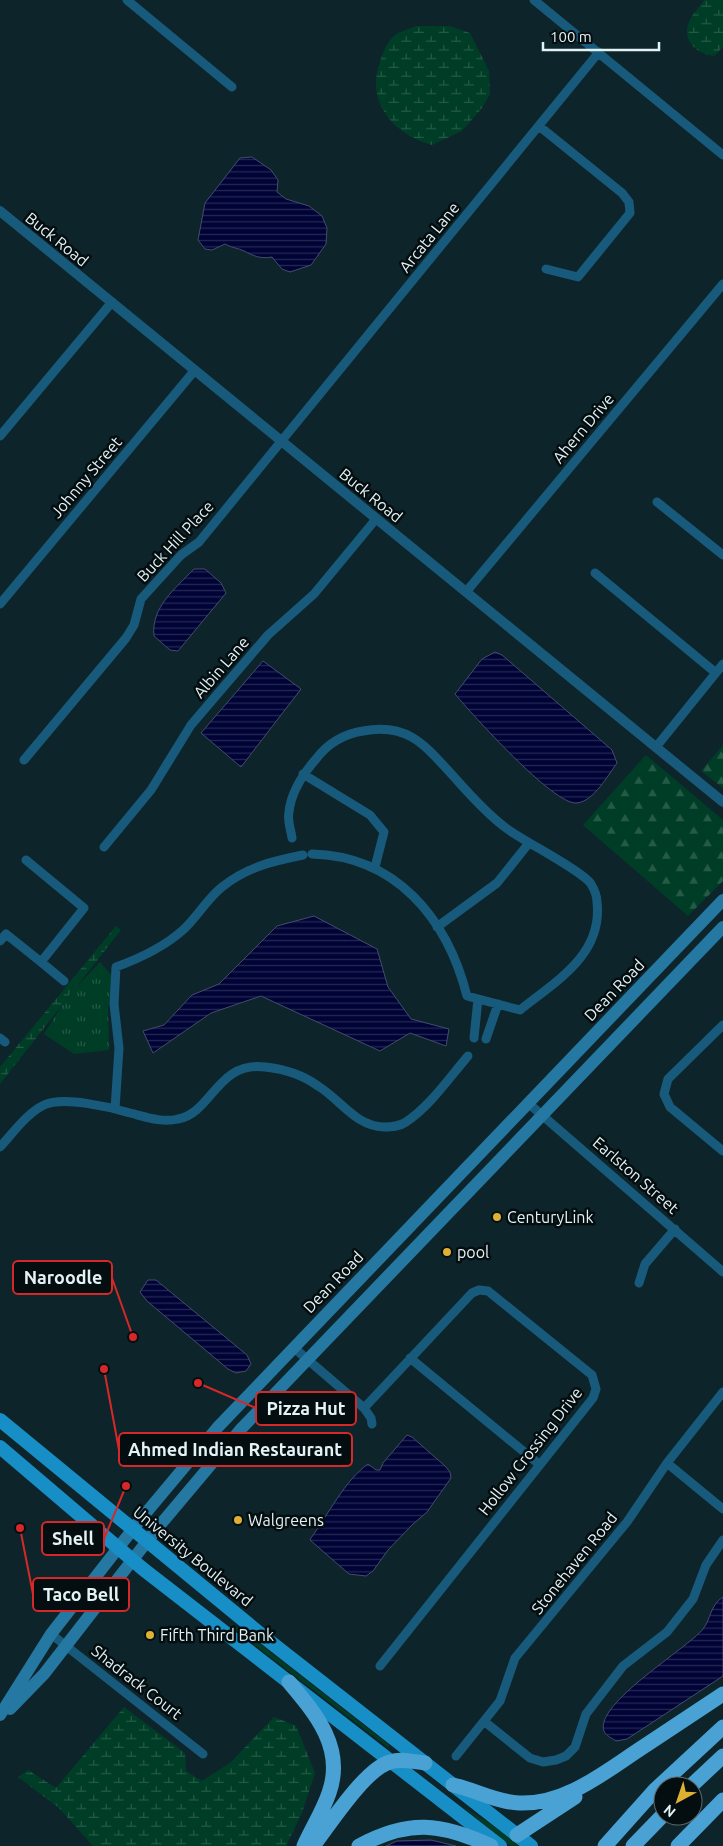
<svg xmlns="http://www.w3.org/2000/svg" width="723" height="1846" font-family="Ubuntu,sans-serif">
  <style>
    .green { fill: #003d26 }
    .forest { fill: url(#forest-firs) }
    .wetland { fill: url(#wetland-marsh) }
    .park { fill: url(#park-tufts) }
    .water { fill: url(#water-rules); stroke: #444b6f }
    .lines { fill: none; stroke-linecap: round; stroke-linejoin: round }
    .minor { stroke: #185a7b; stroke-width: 9 }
    .tertiary { stroke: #185a7b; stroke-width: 10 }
    .secondary { stroke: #2578a2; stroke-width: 12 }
    .primary { stroke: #178fc6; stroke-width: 14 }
    .motorway { stroke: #49a2d3; stroke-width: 15 }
    .poi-dot { fill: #deb133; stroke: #040d0f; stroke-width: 2 }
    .labels { text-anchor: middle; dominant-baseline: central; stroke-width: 5; stroke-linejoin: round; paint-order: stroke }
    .street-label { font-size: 16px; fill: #e3f2f5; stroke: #040d0f }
    .poi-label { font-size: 16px; fill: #e3f2f5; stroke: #040d0f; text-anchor: start }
    .leader { fill: none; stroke: #d62828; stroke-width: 2 }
    .callout-dot { fill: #d62828; stroke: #040d0f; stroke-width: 2 }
    .callout { fill: #040d0f; stroke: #d62828; stroke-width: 2 }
    .callout-label { font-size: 18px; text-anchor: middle; font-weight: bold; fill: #e3f2f5 }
  </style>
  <defs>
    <pattern id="forest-firs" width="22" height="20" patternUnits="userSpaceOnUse" patternTransform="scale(1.25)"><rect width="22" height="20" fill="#003d26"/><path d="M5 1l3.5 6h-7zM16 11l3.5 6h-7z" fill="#255a46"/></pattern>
    <pattern id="wetland-marsh" width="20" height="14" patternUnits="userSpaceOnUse" patternTransform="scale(1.25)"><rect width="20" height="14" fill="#003d26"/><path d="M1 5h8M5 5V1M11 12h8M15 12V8" fill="none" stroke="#255a46"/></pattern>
    <pattern id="park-tufts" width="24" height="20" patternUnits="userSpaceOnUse" patternTransform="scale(1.25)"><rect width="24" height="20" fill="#003d26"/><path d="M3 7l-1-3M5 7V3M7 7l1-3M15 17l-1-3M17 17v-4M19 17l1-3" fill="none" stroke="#255a46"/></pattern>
    <pattern id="water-rules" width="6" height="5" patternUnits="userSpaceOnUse" patternTransform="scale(1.25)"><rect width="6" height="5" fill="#000335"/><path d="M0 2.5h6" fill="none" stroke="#252853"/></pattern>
  </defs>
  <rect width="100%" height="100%" fill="#0d252a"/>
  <path class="green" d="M232 1624 247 1634 389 1745V1748L230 1626Z
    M461 1805 493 1826 519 1846H511Z"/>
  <path class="forest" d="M723 745V788L701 771Z
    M646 755 723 820V881L688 916 583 825Z"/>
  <path class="wetland" d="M704 0H723V47L714 56C696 54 680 39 690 20 693 13 700 7 704 0Z
    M416 26H450L470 33 489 71 490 94 482 108 462 131 432 145C394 135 365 102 380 62 383 52 387 42 395 35 401 31 410 29 416 26Z
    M116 926 121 930 0 1084V1067Z
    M124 1707 185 1753 186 1771 202 1781 231 1762 274 1717 296 1726 315 1773 302 1813 286 1846H93L59 1808 18 1777 28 1770 56 1788Z"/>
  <path class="park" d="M100 962 114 978 108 1008 109 1050 74 1054 44 1034 68 996Z"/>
  <path class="water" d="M252 157 271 170 278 180 277 192 286 199 309 206 322 216 327 228 326 244 311 265 290 272 282 269 272 257C260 259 254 256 244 251 238 248 232 248 225 244L212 250 205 249 198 240 205 203 240 158Z
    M194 569H205L221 583 226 593 178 651 170 650 154 636C151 607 175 589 194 569Z
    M495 652 502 655 612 750 617 763C608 775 594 801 577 803 554 806 471 713 455 694L482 659Z
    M263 661 301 689 241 767 201 733Z
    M314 916 377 949 388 987 411 1019 449 1029 446 1046 410 1033 380 1051 261 996 211 1013 153 1053 143 1031 164 1025 192 995 219 984 277 926Z
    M148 1280H156L247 1355 251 1364 246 1371 236 1373 228 1369 147 1301 140 1292Z
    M407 1435 412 1437 445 1466 450 1472 451 1478 427 1512 412 1525 388 1550 373 1571 366 1576 349 1574 310 1540 311 1538C328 1515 345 1480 368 1464L376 1470H380L383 1463Z
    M723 1597V1676L627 1739 616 1741C612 1738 606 1736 604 1731 594 1704 688 1648 703 1629 711 1619 710 1605 723 1597Z
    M431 1840 456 1846H386L397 1841Z"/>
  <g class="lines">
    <path class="minor" d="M127 0 232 87
      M534 0 723 155
      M539 126 622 193 629 202 630 213 578 277 546 269
      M0 436 112 302
      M657 502 723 555
      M595 573 716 673
      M466 592 723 284
      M0 604 195 370
      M656 747 723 664
      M24 760 126 638 134 625 141 599 181 555 199 542 599 52
      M303 774 370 815 384 832 375 867
      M292 838C291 830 287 820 289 812 291 792 303 774 316 759 328 743 344 734 363 731 410 722 427 748 455 778 470 795 487 814 506 828 523 841 583 871 591 884 594 889 597 897 597 902 603 955 556 981 520 1010L467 996C447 918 396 856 312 854
      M104 847 151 790 191 725 268 635 314 594 376 519
      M437 927 497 883 529 843
      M0 941 6 934 41 962 84 908 26 860
      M41 962 64 981
      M723 1025 668 1079 664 1094 670 1107 723 1151
      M0 1038 5 1042
      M474 1038 478 999
      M486 1039 498 1004
      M528 1103 723 1272
      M115 1109 119 1048 114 1004 116 967C138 959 165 946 183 930 197 917 207 899 222 887 247 867 273 861 303 855
      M0 1147C13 1133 27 1113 44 1105 63 1096 110 1107 130 1113 146 1117 162 1123 178 1119 212 1113 217 1061 265 1067 284 1069 303 1075 318 1086 341 1100 355 1126 384 1127 391 1127 399 1127 406 1122 430 1106 449 1078 468 1056
      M639 1283 645 1264 675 1229
      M293 1347 364 1408 371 1418 372 1424
      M410 1358 540 1465
      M364 1408 472 1293 479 1290 488 1291 592 1375 596 1389 593 1398 380 1666
      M667 1463 723 1509
      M51 1634 203 1754
      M485 1722 530 1758 543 1762 556 1760 566 1756 575 1747 586 1714 623 1666 667 1632 693 1599 706 1565 723 1540
      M456 1756 500 1701 515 1658 627 1522 667 1463 723 1392"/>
    <path class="tertiary" d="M0 211 723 802"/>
    <path class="secondary" d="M10 1709 44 1674 155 1531 240 1430 723 927
      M0 1715 51 1634 140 1520 217 1428 723 900"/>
    <path class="primary" d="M0 1420 264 1637 531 1846
      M0 1447 143 1569 500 1846"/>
    <path class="motorway" d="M289 1682C316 1714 345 1748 329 1793 323 1811 312 1828 304 1846
      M453 1785C476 1790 496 1802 519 1803 566 1805 606 1771 643 1747 670 1729 696 1712 723 1694
      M691 1786 723 1756
      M517 1835 575 1797
      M313 1846C330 1824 365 1769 390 1762 402 1758 413 1762 425 1763
      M359 1846C409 1819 441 1823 491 1846
      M605 1846 655 1790 723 1727
      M633 1846 663 1815
      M678 1846 723 1800"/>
  </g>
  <g class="poi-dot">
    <circle cx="497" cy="1217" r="5"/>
    <circle cx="447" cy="1252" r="5"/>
    <circle cx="238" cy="1520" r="5"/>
    <circle cx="150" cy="1635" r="5"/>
  </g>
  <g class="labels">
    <g class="street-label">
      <text transform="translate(429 237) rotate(-51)">Arcata Lane</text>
      <text transform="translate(57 239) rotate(39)">Buck Road</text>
      <text transform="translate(583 428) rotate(-50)">Ahern Drive</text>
      <text transform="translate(86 477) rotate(-50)">Johnny Street</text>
      <text transform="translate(371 495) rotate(39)">Buck Road</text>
      <text transform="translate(175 541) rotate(-47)">Buck Hill Place</text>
      <text transform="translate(221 667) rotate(-49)">Albin Lane</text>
      <text transform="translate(614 990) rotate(-46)">Dean Road</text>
      <text transform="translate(636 1175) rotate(41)">Earlston Street</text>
      <text transform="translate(333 1282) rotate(-46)">Dean Road</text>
      <text transform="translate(530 1451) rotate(-52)">Hollow Crossing Drive</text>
      <text transform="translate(193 1556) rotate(39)">University Boulevard</text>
      <text transform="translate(574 1563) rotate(-51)">Stonehaven Road</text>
      <text transform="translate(137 1682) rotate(38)">Shadrack Court</text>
    </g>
    <g class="poi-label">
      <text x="507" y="1217">CenturyLink</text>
      <text x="457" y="1252">pool</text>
      <text x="248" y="1520">Walgreens</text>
      <text x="160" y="1635">Fifth Third Bank</text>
    </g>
  </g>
  <path class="leader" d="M133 1337L112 1278M198 1383L256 1408M104 1369L119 1450M126 1486L104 1539M20 1528L33 1594"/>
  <g class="callout-dot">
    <circle cx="133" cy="1337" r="5"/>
    <circle cx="198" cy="1383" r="5"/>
    <circle cx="104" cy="1369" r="5"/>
    <circle cx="126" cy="1486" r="5"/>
    <circle cx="20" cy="1528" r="5"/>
  </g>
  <g class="callout">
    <rect x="13" y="1261" width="99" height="33" rx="5"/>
    <rect x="256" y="1392" width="100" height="33" rx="5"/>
    <rect x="119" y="1433" width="233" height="33" rx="5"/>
    <rect x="42" y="1522" width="62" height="33" rx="5"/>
    <rect x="33" y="1578" width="96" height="33" rx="5"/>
  </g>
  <g class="callout-label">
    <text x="63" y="1284">Naroodle</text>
    <text x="306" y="1415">Pizza Hut</text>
    <text x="235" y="1456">Ahmed Indian Restaurant</text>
    <text x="73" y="1545">Shell</text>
    <text x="81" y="1601">Taco Bell</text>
  </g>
  <g transform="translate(678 1801) rotate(220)"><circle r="24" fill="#040d0f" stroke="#5d696b"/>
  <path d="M0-4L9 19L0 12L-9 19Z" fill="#deb133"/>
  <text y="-8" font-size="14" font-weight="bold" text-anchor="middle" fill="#e3f2f5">N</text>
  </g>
  <path d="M543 42v8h116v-8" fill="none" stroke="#e3f2f5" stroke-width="2.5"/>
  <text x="550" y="42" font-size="15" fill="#e3f2f5" stroke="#040d0f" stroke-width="4" paint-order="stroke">100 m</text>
</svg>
